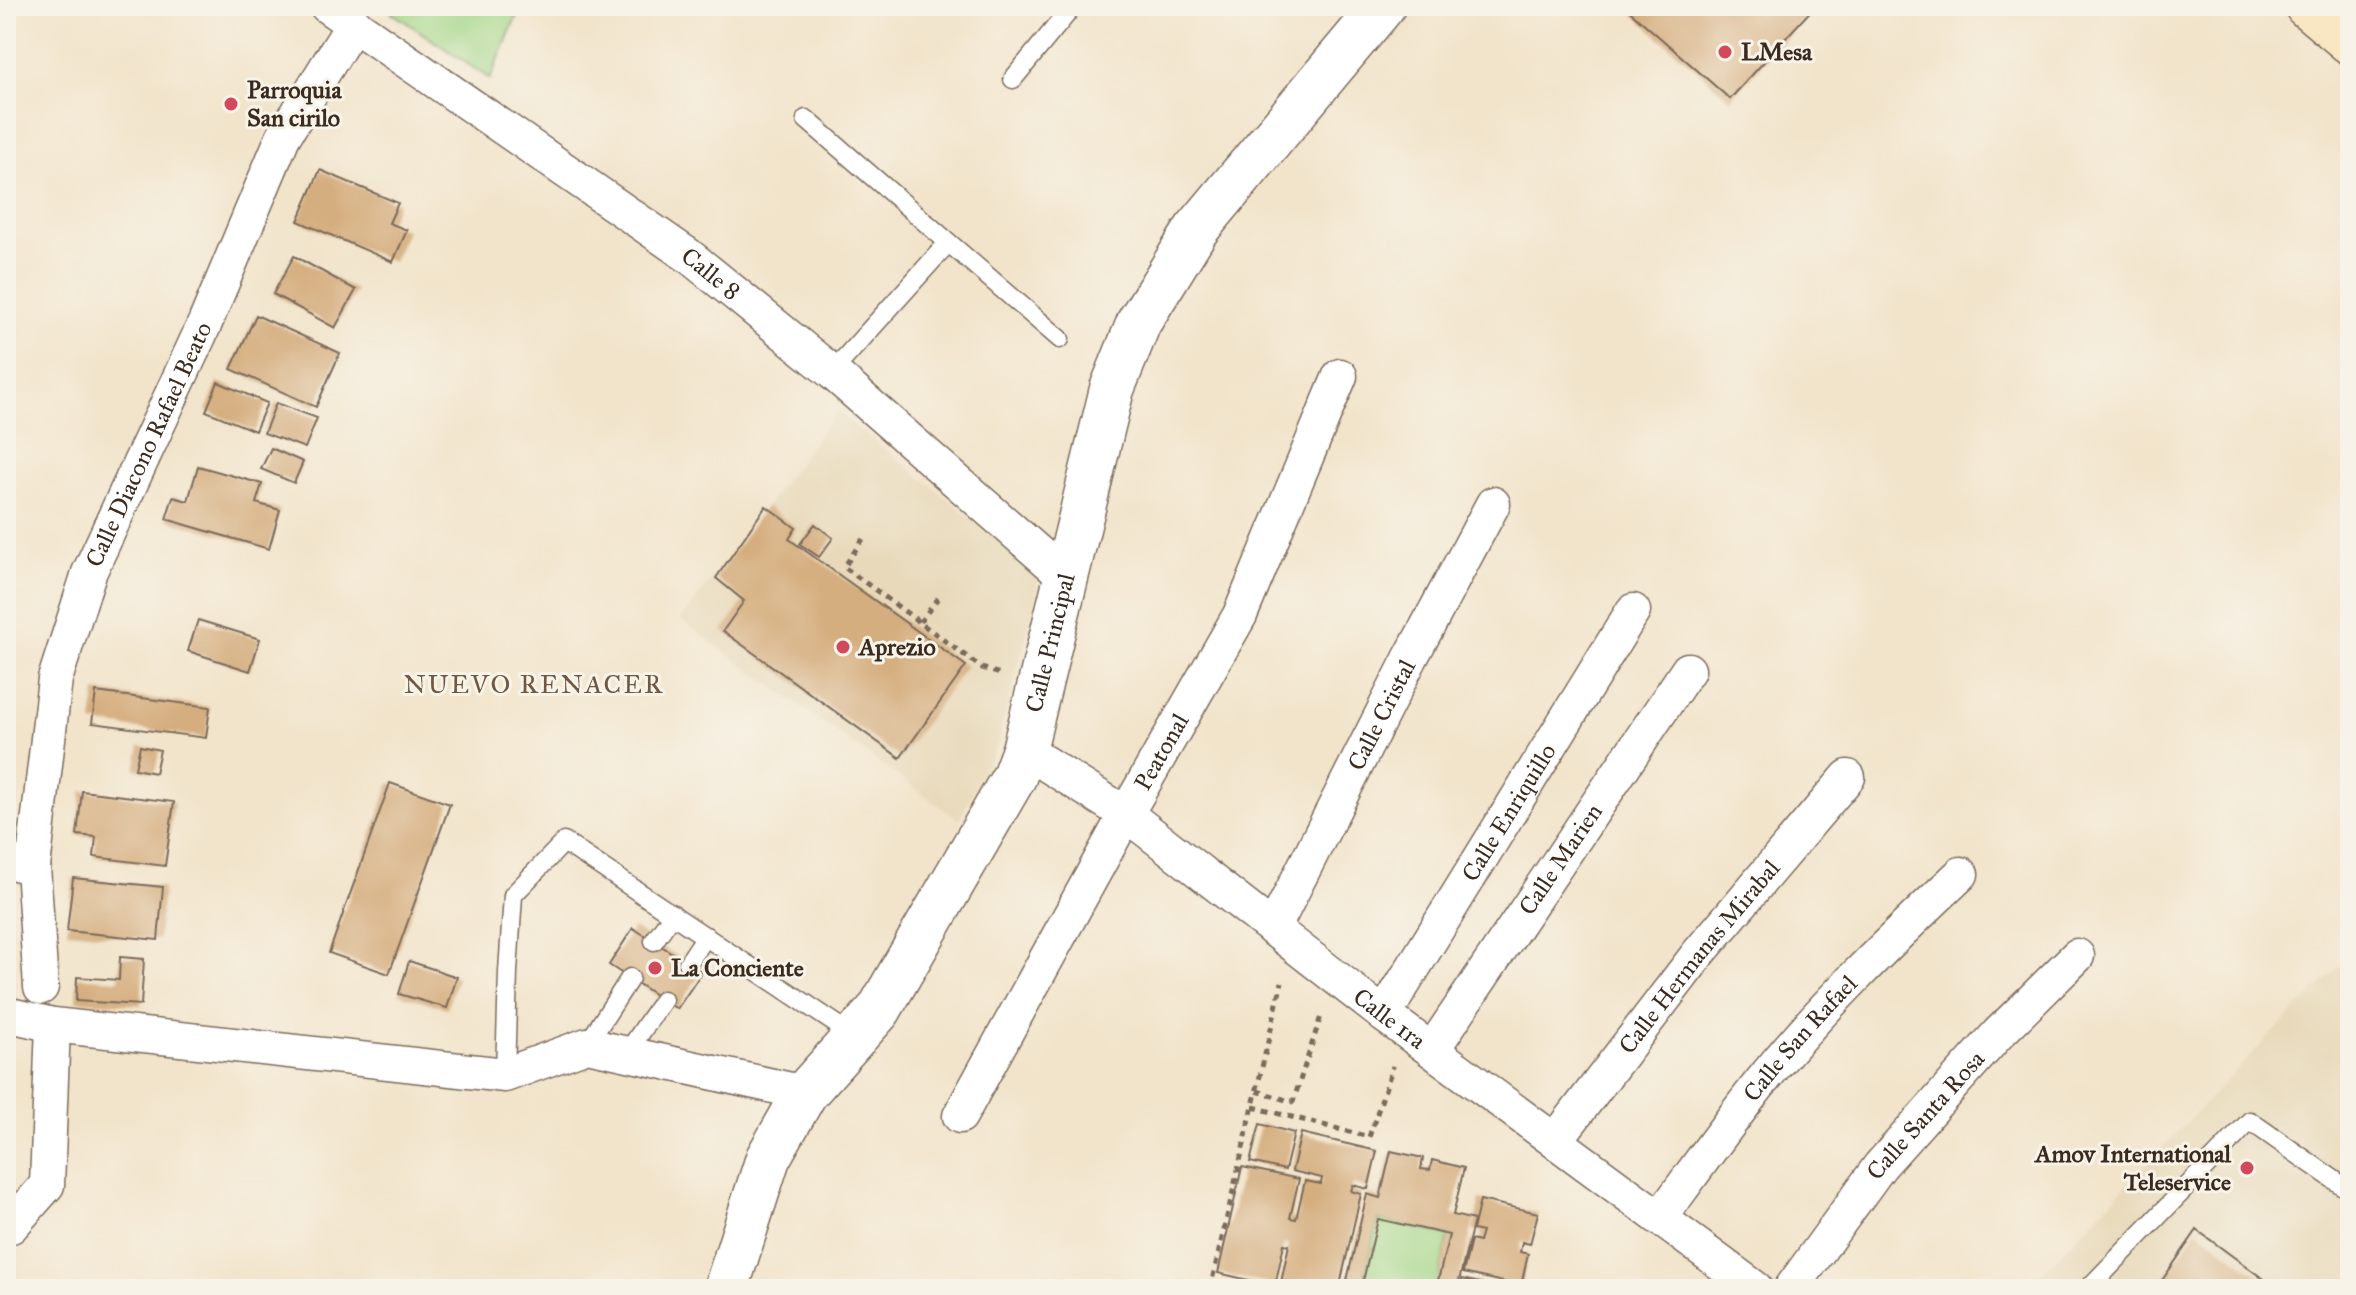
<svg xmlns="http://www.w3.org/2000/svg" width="2356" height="1295" font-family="'IM FELL Great Primer',serif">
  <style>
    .built { fill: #e8d9ba }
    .green { fill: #a2d686; stroke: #6e8052; stroke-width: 2 }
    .building { fill: #d5ae7f }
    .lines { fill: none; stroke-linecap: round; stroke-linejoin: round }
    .service-casing { stroke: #7b6b5b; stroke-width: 21 }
    .minor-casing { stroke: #7b6b5b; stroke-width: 37 }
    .tertiary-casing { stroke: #7b6b5b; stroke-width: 47 }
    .secondary-casing { stroke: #7b6b5b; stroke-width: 47 }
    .path { stroke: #7b6b5b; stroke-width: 5; stroke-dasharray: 6 6; stroke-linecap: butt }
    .service { stroke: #fff; stroke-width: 18 }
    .minor { stroke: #fff; stroke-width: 34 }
    .tertiary { stroke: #fff; stroke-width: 44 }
    .secondary { stroke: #f9e7c3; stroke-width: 44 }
    .poi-dot { fill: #d1495b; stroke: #f7f3e8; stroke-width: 3 }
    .labels { text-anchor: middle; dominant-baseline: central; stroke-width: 6; stroke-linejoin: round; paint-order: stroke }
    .poi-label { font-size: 24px; font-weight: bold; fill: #3b2a1e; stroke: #f7f3e8; text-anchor: start }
    .street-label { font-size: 24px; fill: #3b2a1e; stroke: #f7f3e8 }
    .neighbourhood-label { font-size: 26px; letter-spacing: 2px; fill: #715840; stroke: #f7f3e8 }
  </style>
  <rect width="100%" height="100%" fill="#f7f3e8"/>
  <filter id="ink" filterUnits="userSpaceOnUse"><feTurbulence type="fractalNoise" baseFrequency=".0125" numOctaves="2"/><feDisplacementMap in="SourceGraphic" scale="16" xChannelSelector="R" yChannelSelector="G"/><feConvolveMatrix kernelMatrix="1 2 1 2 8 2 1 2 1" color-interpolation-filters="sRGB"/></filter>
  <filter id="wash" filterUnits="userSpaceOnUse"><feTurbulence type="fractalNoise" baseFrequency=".006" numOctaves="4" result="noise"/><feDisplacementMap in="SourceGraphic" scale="32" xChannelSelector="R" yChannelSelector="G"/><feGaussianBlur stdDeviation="1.8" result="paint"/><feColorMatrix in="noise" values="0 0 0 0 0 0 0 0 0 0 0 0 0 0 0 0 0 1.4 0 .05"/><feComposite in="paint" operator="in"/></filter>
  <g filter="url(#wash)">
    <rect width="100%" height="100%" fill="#f2e4cb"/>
    <path class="built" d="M837 411 1028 563 1038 580 1036 602 996 748 959 820 681 620Z
      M2350 956V1289H2027L2260 1046Z"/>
    <path class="green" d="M394 6H521L490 79 391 12Z
      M1378 1219 1449 1235 1436 1289H1376L1362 1285Z"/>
    <g id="blocks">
      <path class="building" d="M1624 6H1815L1730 99Z
        M320 170 398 203 389 223 407 230 393 262 298 221Z
        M294 256 356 290 335 328 273 294Z
        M256 315 340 353 316 407 231 369Z
        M218 382 267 403 255 431 206 411Z
        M276 403 317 418 305 448 264 433Z
        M271 448 303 462 294 483 261 469Z
        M198 466 262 484 256 503 280 510 269 549 166 519 173 497 188 501Z
        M766 506 796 528 789 539 966 666 900 758 723 631 744 601 716 578Z
        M815 524 833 538 819 557 800 544Z
        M198 620 260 639 250 671 188 651Z
        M96 692 210 707 206 738 92 723Z
        M140 746 160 750 155 773 135 769Z
        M390 783 450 804 389 974 329 953Z
        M82 791 174 802 165 866 94 857 96 837 77 835Z
        M73 878 163 887 158 940 67 931Z
        M633 928 702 972 677 1009 609 965Z
        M120 957 144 959 141 1005 76 1001 77 977 119 980Z
        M409 961 457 977 447 1008 399 994Z
        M1260 1124 1294 1133 1285 1170 1250 1162Z
        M1301 1133 1377 1151 1368 1189 1353 1185 1351 1191 1361 1194 1339 1289 1280 1287 1289 1245 1284 1244 1275 1286 1218 1273 1242 1167 1299 1179 1290 1218 1296 1219 1305 1181 1321 1184 1322 1178 1292 1171Z
        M1391 1151 1423 1158 1421 1169 1430 1170 1432 1160 1464 1168 1453 1215 1474 1220 1457 1289H1436L1449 1235 1378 1219 1362 1285 1371 1289H1345L1367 1194 1380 1198Z
        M1480 1200 1538 1213 1530 1244 1522 1242 1520 1252 1528 1254 1521 1286 1463 1273 1471 1240 1479 1242 1482 1232 1473 1230Z
        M2197 1230 2277 1289H2156Z
        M1462 1279 1501 1288V1289H1460Z"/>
    </g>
  </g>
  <g filter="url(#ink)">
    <use href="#blocks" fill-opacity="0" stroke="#7b6b5b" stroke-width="2"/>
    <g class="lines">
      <g class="service-casing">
        <path id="service" d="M1013 79 1073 6
          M806 119 1060 339
          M832 372 948 243
          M654 941 673 914
          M688 963 706 936
          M587 1045 630 978
          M627 1053 663 1000
          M505 1075 508 972 513 895 564 842 854 1036
          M2088 1289 2250 1121 2350 1191"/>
      </g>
      <g class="minor-casing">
        <g id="minor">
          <path id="s1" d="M327 6 689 256 832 372 1066 577"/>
          <path id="s2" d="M1024 750 1126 814 1384 1015 1756 1289"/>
          <path id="s3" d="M6 861 33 867 55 679 89 573 205 323 283 137 354 23"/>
          <path d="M33 867 41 987"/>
          <path id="s4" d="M1273 929 1411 657 1493 504"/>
          <path d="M6 1014 53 1025 505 1075 587 1045 805 1093"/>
          <path id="s5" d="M1384 1015 1633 611"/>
          <path id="s6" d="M1432 1050 1688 670"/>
          <path id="s7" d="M960 1116 1126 814 1240 615 1340 376"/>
          <path id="s8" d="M1555 1141 1698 954 1848 777"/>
          <path id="s9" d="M1660 1218C1692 1174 1724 1129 1758 1086 1819 1009 1890 941 1961 874"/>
          <path d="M6 1227 11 1226 47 1185 53 1025"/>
          <path id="s10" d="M1791 1289 1880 1166 1998 1034 2077 956"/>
        </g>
      </g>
      <g class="tertiary-casing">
        <g id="tertiary">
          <path id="s11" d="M726 1289 768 1158 805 1093 879 1010 1014 777 1024 750 1112 389 1139 322 1196 230 1383 6"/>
        </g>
      </g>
      <g class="secondary-casing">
        <path id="secondary" d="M2307 6 2350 42"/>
      </g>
      <path class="path" d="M863 539 844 567 982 668 1000 674
        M920 622 941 594
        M1257 1091 1293 1102 1322 1013
        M1253 1107 1369 1137 1393 1066
        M1210 1289 1282 982"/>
      <use href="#service" class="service"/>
      <use href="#minor" class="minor"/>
      <use href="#tertiary" class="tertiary"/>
      <use href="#secondary" class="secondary"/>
    </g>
  </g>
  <g class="poi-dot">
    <circle cx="1725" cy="52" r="8"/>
    <circle cx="231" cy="104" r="8"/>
    <circle cx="843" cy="647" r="8"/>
    <circle cx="655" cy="968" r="8"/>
    <circle cx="2247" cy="1168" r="8"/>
  </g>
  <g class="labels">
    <g class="poi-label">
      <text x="1741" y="52">LMesa</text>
      <text x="247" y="90">Parroquia<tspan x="247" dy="28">San cirilo</tspan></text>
      <text x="859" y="647">Aprezio</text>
      <text x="671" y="968">La Conciente</text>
      <text x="2231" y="1154" text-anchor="end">Amov International<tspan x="2231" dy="28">Teleservice</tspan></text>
    </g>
    <g class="street-label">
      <text stroke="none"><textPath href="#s1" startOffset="468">Calle 8</textPath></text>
      <text stroke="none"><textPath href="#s3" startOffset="470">Calle Diacono Rafael Beato</textPath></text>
      <text stroke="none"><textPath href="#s11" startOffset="732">Calle Principal</textPath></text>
      <text stroke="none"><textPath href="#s4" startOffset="240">Calle Cristal</textPath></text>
      <text stroke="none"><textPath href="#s7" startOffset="416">Peatonal</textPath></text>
      <text stroke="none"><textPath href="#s5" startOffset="238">Calle Enriquillo</textPath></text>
      <text stroke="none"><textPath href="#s6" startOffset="230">Calle Marien</textPath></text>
      <text stroke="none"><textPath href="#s8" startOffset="234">Calle Hermanas Mirabal</textPath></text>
      <text stroke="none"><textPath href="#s2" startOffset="454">Calle 1ra</textPath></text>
      <text stroke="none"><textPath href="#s9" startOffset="228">Calle San Rafael</textPath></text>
      <text stroke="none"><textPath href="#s10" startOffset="220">Calle Santa Rosa</textPath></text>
    </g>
    <g class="neighbourhood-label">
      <text x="534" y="684">NUEVO RENACER</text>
    </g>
  </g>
  <rect width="2356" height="1295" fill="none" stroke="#f7f3e8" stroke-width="32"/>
</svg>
